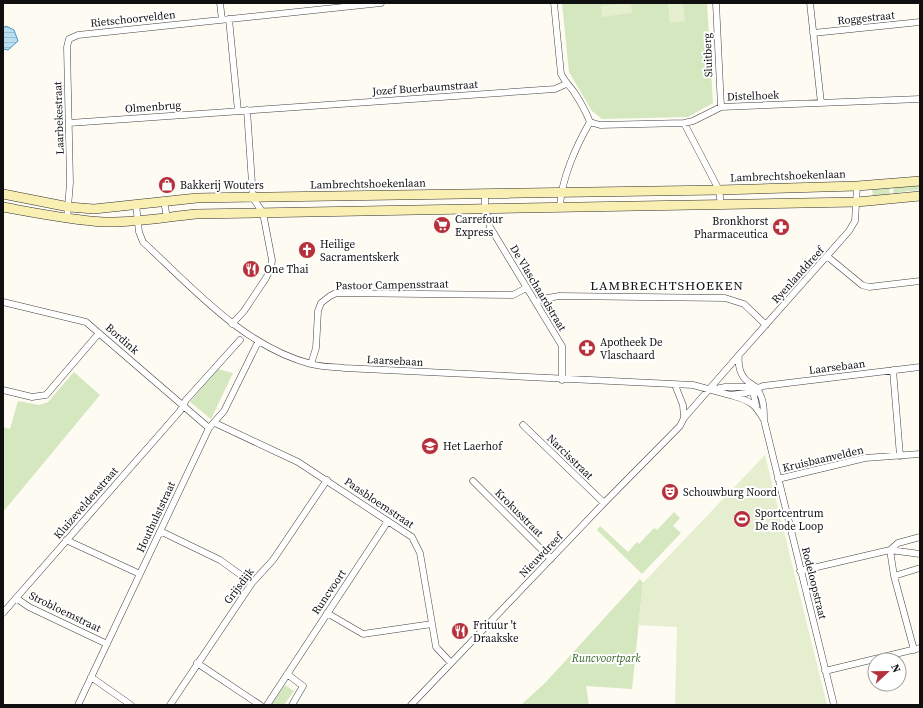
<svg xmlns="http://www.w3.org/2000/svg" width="923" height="708" font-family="'Source Serif 4',serif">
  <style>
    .green { fill: #d4e7be }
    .pitch { fill: #e5efcf }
    .water { fill: url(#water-rules); stroke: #4696c4 }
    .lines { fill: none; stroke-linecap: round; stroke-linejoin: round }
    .street-casing { stroke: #424242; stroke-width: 7 }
    .secondary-casing { stroke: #313131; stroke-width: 10 }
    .street { stroke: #fff; stroke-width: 6 }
    .secondary { stroke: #f9efb2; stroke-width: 9 }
    .labels { text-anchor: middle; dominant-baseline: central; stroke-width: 4; stroke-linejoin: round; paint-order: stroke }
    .street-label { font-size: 11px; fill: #0f0f0f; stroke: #fff }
    .poi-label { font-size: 11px; fill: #0f0f0f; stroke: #fff; text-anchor: start }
    .park-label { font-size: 11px; font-style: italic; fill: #336323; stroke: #fff }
    .quarter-label { font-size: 13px; letter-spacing: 1px; fill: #0f0f0f; stroke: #fff }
  </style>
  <defs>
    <pattern id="water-rules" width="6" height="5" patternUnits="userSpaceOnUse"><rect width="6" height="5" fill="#badff2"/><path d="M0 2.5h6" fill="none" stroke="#9fbece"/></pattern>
  </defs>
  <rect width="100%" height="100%" fill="#fefbf3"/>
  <path class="green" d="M562 3H707L713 103 688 117 602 119 592 111 569 72Z
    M920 184V190L900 192 898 196H894L893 187Z
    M889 187 890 196 873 197 872 189Z
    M218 369 233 373 211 419 190 402Z
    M74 372 100 395 3 512V427L10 429 18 401 39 405 48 402Z
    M674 512 680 518 673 526 681 533 642 574 597 530 600 526 628 552 637 542 639 544 654 528 657 530Z
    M640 579 643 583 632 689 586 686 589 705H521L546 682Z
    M285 685 294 691 284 705H271Z"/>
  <path class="pitch" d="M631 3 632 13 602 17 601 6Z
    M668 3H683L685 21 670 23Z
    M765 455 827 705H675L677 627 638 625 643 583Z"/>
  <path class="water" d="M6 26 14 30 18 41 8 50 3 49V28Z"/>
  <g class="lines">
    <g class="street-casing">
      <path id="street" d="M220 3 222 20
        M554 3 561 74C565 82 569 85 574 92 580 101 586 112 590 122
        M716 3 721 107
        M810 3 821 103
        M229 19 238 111
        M813 33 920 22
        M590 122 600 125 684 123 693 121 721 107 920 99
        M69 123 555 89 566 84
        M684 123 719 190 721 205
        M485 193V208L490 227 562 346V380
        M164 202 167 217
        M136 204 139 232 143 242C193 288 243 346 311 364 321 367 333 367 344 368L693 385 730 395 746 393 763 386 920 367
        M560 207C561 180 576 146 590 122
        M67 219 70 183 67 47 69 39 78 35 381 3
        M828 257 862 285 869 287 920 281
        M3 302 86 322 209 428
        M536 303 542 299 559 296 725 298 744 304 766 325
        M232 324 244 311 266 278 271 268 272 260 263 213 253 198 247 110
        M739 355C738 363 739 372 745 379 748 383 754 384 757 389 764 398 764 409 764 420
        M311 364 316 348 318 311 321 303 330 296 336 293 513 295 526 288
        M893 370 900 456
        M675 385 683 405 684 418
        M3 390 32 397 46 395 99 333
        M711 390 725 387H756
        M733 396C751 401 755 404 764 420L834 705
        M756 405 754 396 756 387
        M215 423 298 462 412 537 420 553 436 647 451 663
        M523 425 604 503
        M778 479 865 458 920 454
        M473 481 551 559
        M160 531 220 560 252 583
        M66 540 140 574
        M890 550 894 576 914 650
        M890 550 898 543 920 537
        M800 571 890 550 920 554
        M894 576 920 568
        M16 598 29 607 107 644
        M3 613 180 411 186 400 240 340
        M327 613 363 634 432 624
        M197 663 260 705
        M825 671 920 648
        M287 674 303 686 292 705
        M91 677 131 705
        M78 705 209 428 224 411 258 342
        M170 705 252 583 273 560 327 480
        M267 705 388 521
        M411 705 604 503 680 426 684 418 739 355 849 231 855 221 857 186"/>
    </g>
    <g class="secondary-casing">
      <path id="secondary" d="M3 194 69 207 94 209 197 198 719 190 857 186 920 181
        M3 207C36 213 70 220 104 222 134 223 166 217 196 214L857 202 920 196"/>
    </g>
    <use href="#street" class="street"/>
    <use href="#secondary" class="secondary"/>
  </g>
  <defs>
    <g id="shop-disc" transform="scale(0.9)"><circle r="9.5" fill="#b6303b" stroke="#fff"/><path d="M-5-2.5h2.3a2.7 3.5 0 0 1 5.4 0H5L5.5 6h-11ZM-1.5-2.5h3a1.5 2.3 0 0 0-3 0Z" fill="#fff"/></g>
    <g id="supermarket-disc" transform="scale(0.9)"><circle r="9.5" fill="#b6303b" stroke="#fff"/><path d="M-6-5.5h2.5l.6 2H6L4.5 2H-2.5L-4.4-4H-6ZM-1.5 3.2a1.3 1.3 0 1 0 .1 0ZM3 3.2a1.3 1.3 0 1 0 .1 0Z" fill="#fff"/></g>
    <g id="pharmacy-disc" transform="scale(0.9)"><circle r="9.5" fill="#b6303b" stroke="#fff"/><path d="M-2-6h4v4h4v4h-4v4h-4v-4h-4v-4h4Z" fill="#fff"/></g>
    <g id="church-disc" transform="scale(0.9)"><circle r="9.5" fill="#b6303b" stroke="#fff"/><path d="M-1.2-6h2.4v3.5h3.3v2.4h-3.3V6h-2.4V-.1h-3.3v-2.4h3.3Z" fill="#fff"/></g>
    <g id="restaurant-disc" transform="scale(0.9)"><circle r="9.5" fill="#b6303b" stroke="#fff"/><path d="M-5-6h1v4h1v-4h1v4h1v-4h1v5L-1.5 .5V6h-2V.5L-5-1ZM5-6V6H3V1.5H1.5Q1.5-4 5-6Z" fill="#fff"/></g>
    <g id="school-disc" transform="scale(0.9)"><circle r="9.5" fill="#b6303b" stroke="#fff"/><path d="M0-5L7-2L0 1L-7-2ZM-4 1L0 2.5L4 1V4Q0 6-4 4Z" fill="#fff"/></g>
    <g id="theatre-disc" transform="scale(0.9)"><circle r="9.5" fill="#b6303b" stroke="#fff"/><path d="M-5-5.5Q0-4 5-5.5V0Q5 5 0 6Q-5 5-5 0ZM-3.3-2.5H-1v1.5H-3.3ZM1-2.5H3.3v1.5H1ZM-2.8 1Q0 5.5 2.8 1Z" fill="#fff"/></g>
    <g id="stadium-disc" transform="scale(0.9)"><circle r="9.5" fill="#b6303b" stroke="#fff"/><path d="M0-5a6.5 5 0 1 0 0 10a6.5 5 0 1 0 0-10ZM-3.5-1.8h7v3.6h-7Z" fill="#fff"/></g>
  </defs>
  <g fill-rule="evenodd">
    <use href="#shop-disc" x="167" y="185"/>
    <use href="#supermarket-disc" x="442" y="225"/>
    <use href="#pharmacy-disc" x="781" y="227"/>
    <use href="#church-disc" x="307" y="250"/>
    <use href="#restaurant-disc" x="251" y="269"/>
    <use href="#pharmacy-disc" x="587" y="348"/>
    <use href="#school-disc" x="430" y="446"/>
    <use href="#theatre-disc" x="670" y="492"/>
    <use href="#stadium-disc" x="742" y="519"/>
    <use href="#restaurant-disc" x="460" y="631"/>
  </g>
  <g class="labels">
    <g class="street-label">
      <text transform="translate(866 18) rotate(-6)">Roggestraat</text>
      <text transform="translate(133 19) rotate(-6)">Rietschoorvelden</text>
      <text transform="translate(708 55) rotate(-92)">Sluitberg</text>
      <text transform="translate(425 88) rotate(-4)">Jozef Buerbaumstraat</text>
      <text transform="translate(753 96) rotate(-2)">Distelhoek</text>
      <text transform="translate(153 107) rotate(-4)">Olmenbrug</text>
      <text transform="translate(59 118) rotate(-92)">Laarbekestraat</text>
      <text transform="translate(788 176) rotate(-2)">Lambrechtshoekenlaan</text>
      <text transform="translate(368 184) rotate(-1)">Lambrechtshoekenlaan</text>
      <text transform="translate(798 275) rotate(-48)">Ryenlanddreef</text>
      <text transform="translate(392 285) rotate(-1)">Pastoor Campensstraat</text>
      <text transform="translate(538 288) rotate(59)">De Vlaschaardstraat</text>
      <text transform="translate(122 339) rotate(41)">Bordink</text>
      <text transform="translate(395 361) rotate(3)">Laarsebaan</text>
      <text transform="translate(837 367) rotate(-7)">Laarsebaan</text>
      <text transform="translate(570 457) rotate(44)">Narcisstraat</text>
      <text transform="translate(823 459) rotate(-13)">Kruisbaanvelden</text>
      <text transform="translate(86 503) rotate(-49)">Kluizeveldenstraat</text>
      <text transform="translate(379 503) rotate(34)">Paasbloemstraat</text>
      <text transform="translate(519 513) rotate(45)">Krokusstraat</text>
      <text transform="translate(156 517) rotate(-65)">Houthulststraat</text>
      <text transform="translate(541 555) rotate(-46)">Nieuwdreef</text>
      <text transform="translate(814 583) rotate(76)">Rodeloopstraat</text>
      <text transform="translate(239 586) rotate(-53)">Grijsdijk</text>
      <text transform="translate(329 592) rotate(-56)">Runcvoort</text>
      <text transform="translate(65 612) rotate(26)">Strobloemstraat</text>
    </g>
    <g class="poi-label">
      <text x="180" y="185">Bakkerij Wouters</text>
      <text x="455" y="219">Carrefour<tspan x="455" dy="13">Express</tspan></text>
      <text x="768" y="221" text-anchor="end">Bronkhorst<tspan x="768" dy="13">Pharmaceutica</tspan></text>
      <text x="320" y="244">Heilige<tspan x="320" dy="13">Sacramentskerk</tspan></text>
      <text x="264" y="269">One Thai</text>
      <text x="600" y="342">Apotheek De<tspan x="600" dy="13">Vlaschaard</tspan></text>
      <text x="443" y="446">Het Laerhof</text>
      <text x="683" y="492">Schouwburg Noord</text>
      <text x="755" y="513">Sportcentrum<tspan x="755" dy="13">De Rode Loop</tspan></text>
      <text x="473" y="625">Frituur 't<tspan x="473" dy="13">Draakske</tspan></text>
    </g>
    <g class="park-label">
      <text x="606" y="658">Runcvoortpark</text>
    </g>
    <g class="quarter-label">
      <text x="667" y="285">LAMBRECHTSHOEKEN</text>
    </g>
  </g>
  <rect width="923" height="708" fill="none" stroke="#0f0f0f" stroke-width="8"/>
  <g transform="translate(887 672) rotate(68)"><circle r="19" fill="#ffffff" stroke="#9f9f9f"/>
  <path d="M0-3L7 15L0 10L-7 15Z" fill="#b6303b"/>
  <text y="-6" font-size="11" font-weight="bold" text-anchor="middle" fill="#0f0f0f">N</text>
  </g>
</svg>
